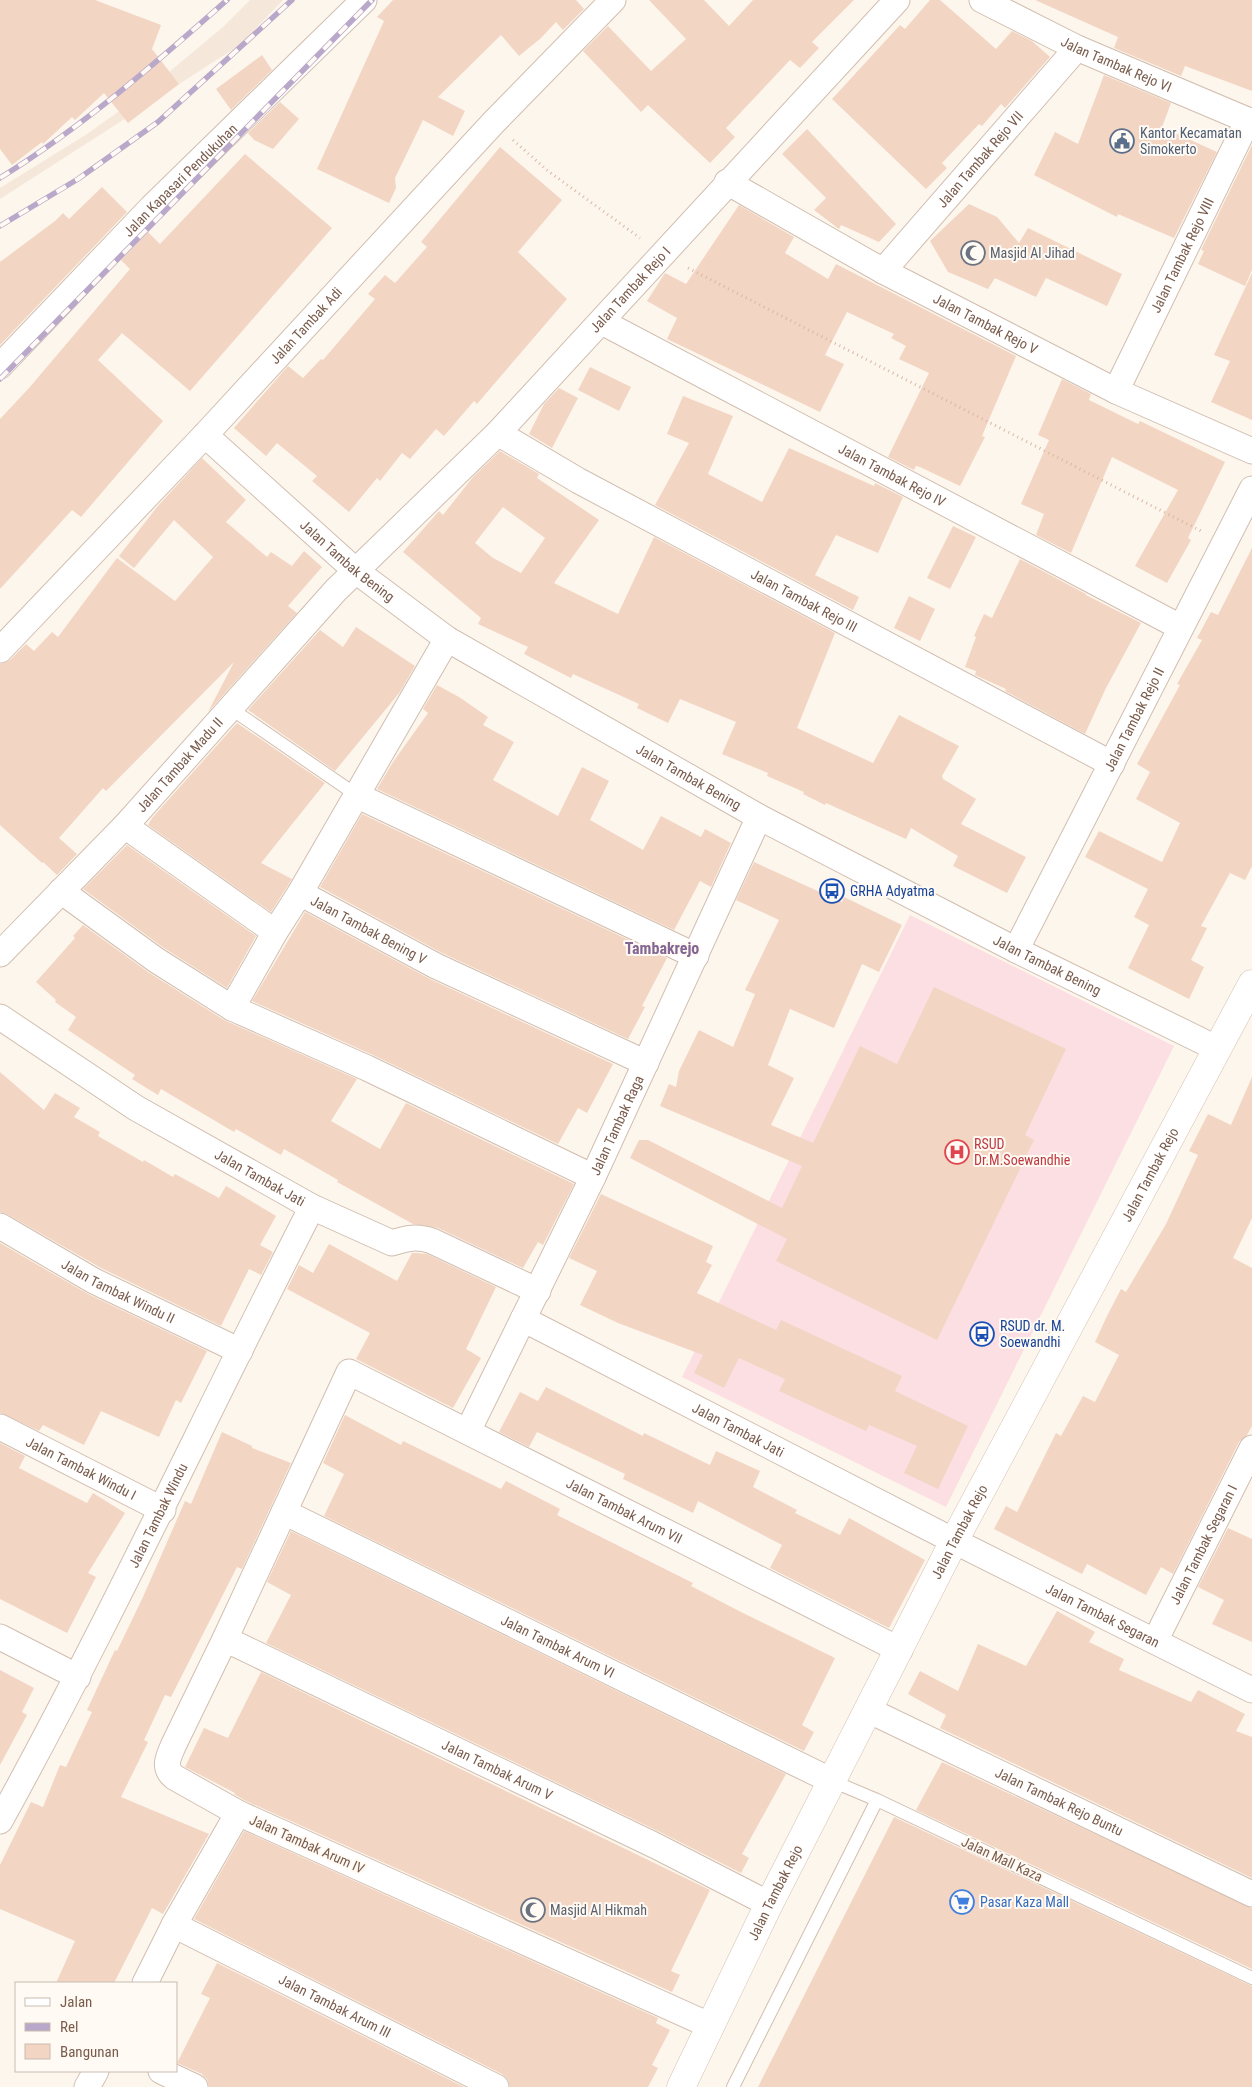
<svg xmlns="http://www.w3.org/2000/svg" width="1252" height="2087" font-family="'Roboto Condensed',sans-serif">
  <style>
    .residential { fill: #f5e8da }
    .medical { fill: #fbdfe3 }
    .building { fill: #f3d5c3; fill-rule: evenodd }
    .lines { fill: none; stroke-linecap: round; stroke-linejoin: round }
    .lane-casing { stroke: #d1beb0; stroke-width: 14 }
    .street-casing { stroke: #d1beb0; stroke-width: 27 }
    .secondary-casing { stroke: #d6c0b0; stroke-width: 29 }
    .path { stroke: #d9b8a5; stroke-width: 3; stroke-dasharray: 1 4; stroke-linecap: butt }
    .lane { stroke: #fff; stroke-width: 12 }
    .street { stroke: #fff; stroke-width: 25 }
    .secondary { stroke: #fff; stroke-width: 28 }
    .rail-casing { stroke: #b9a8c9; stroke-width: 5.5 }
    .rail { stroke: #fffaf3; stroke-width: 4; stroke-dasharray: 11; stroke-linecap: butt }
    .labels { text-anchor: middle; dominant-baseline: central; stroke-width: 4; stroke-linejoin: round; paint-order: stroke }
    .street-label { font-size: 14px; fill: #7a5c4d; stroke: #fffaf3 }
    .service-label { font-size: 14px; fill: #4e5e75; stroke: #fffaf3; text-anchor: start }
    .worship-label { font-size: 14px; fill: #5b616d; stroke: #fffaf3; text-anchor: start }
    .transit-label { font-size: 14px; fill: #164399; stroke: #fffaf3; text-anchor: start }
    .health-label { font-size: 14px; fill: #be3a42; stroke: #fffaf3; text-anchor: start }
    .shop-label { font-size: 14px; fill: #366cbe; stroke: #fffaf3; text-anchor: start }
    .quarter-label { font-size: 16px; font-weight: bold; fill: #846695; stroke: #fffaf3 }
  </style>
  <rect width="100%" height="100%" fill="#fdf6ec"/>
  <path class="residential" d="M250 0H283L240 45 0 199V188L87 134 139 97 223 27Z"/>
  <path class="medical" d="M910 915 1174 1046 946 1507 682 1377Z"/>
  <path class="building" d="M0 0H95L161 25 152 49 179 84 128 123 104 93 75 120 72 117 43 144 42 142 12 165 0 149Z
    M393 0H576L584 9 563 30 556 22 541 38 519 56 501 35 438 97 465 111 453 136 423 120 395 178 396 188 389 203 317 169 384 21 377 17Z
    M649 0H704L729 26 753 0H854L812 42 819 48 800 68 790 60 726 128 735 137 710 163 648 105 641 112 583 51 608 26 651 71 686 39Z
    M930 0H940L996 49 1012 31 1032 41 1050 57 1005 108 1001 104 982 126 979 124 942 163 947 168 926 189 832 99 900 25 905 29Z
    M1035 0H1252V91L1185 66 1181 76 1114 48 1118 37Z
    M262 55 272 70 231 110 216 89Z
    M1104 75 1171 103 1162 127 1217 152 1174 238 1118 214 1117 217 1034 175 1055 132 1078 144Z
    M280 102 299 119 273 149 254 140 248 133Z
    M807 129 896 224 879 242 841 225 839 229 814 210 826 198 782 154Z
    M1252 145V270L1245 286 1198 264 1204 251 1201 250Z
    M500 147 562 200 518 252 567 299 477 404 474 401 444 436 436 429 410 459 402 453 380 481 377 478 349 512 312 481 317 476 277 443 266 456 234 428 288 366 303 378 321 359 323 360 375 299 368 294 385 275 395 283 427 247 421 242Z
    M245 154 332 228 190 391 122 333 98 360 163 421 81 517 72 510 0 589V419L29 388 130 269 121 260 148 232 160 244Z
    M102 187 127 212 0 345V262L55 221 63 213 69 219Z
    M969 204 997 217 1019 243 1028 228 1122 274 1107 306 1046 278 1036 297 995 278 988 289 948 272 930 241Z
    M739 205 794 237 785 253 828 279 836 264 1016 356 982 436 985 437 960 486 920 467 916 466 914 470 888 457 929 373 899 359 906 346 891 338 894 334 847 312 825 355 844 364 820 412 667 339 677 318 647 301 665 273 686 284Z
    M1252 273V420L1211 402 1230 361 1214 355Z
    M590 367 631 387 619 411 578 390Z
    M1062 379 1091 394 1089 400 1138 424 1140 421 1225 462 1188 538 1191 540 1167 583 1135 566 1178 490 1112 457 1071 553 1036 535 1044 514 1021 504 1049 440 1038 435Z
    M559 388 578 398 552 448 529 434 544 404Z
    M683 396 733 416 708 474 762 502 789 448 874 486 875 483 903 497 878 553 836 535 815 575 859 597 853 610 655 505 689 443 667 434Z
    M500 451 539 474 537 478 599 520 554 583 618 614 654 537 835 633 797 728 873 763 899 715 959 746 942 776 943 779 976 799 961 824 1026 857 1007 893 953 866 958 856 911 828 906 839 826 803 825 805 803 794 804 792 767 776 768 773 722 754 736 722 680 699 668 723 637 708 639 704 573 674 571 678 524 654 528 647 478 624 481 618 403 552 439 511 443 515 473 477ZM503 507 545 538 521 573 493 558 475 543Z
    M202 458 246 500 226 522 267 557 271 552 292 566 304 551 322 567 288 606 297 613 208 712 234 662 106 791 103 788 59 838 77 854 57 875 43 862 42 863 0 825V664L10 660 26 644 34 651 52 632 58 637 117 558 175 601 213 557 174 520 134 568 119 556 157 507Z
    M953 526 976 537 950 589 927 578Z
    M1252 548V866L1245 880 1230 873 1201 926 1207 928 1191 960 1204 967 1189 999 1128 968 1149 925 1134 917 1148 889 1085 857 1099 831 1162 862 1180 823 1136 799 1150 772 1137 764 1180 685 1177 684 1202 640 1197 638 1211 612 1218 615Z
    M1020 559 1086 594V595L1141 623 1105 690 1085 734 1005 691 1006 689 975 675 976 671 965 667 976 637 974 636 984 614 992 618Z
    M909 596 935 609 920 641 894 628Z
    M356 627 415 666 400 692 335 771 248 710 320 630 343 647Z
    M437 685 459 697 488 717 483 725 514 742 493 780 558 816 582 767 609 781 590 820 643 850 661 816 701 837 705 829 731 843 711 887 700 881 674 930 377 789 393 762 428 713 423 709Z
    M237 723 325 783 261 863 292 879 271 912 148 825 152 818Z
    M362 814 667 958 642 1006 645 1007 628 1039 442 953 320 887Z
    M127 845 256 936 227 988 164 948 83 889Z
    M754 862 842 902 844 897 902 925 879 972 862 964 834 1028 790 1009 768 1065 794 1078 771 1125 813 1143 860 1046 897 1064 934 987 1066 1049 1025 1135 1034 1140 937 1340 776 1261 787 1239 630 1158 639 1140H648L782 1208 802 1166 660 1106 669 1084 676 1087 679 1071 699 1030 733 1047 755 994 745 990 779 920 736 900Z
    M305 912 430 979 613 1064 587 1113 578 1108 558 1144 373 1055 252 1001Z
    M83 925 148 972 224 1020 357 1079 331 1121 380 1149 406 1103 574 1184 543 1245 538 1242 523 1268 438 1228 413 1224 337 1182 338 1180 284 1149 281 1155 236 1129 234 1132 161 1089 158 1095 132 1079 135 1075 68 1030 76 1017 55 1002 56 1000 36 982 75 938 73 936Z
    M0 1072 44 1110 55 1093 80 1108 74 1117 100 1132 98 1136 143 1162 144 1160 173 1177 175 1174 219 1198 226 1186 276 1216 260 1245 273 1252 261 1275 249 1269 221 1326 101 1268 7 1214 0 1212Z
    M1252 1077V1218L1233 1258 1252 1268V1426L1247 1435 1239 1442 1173 1574 1161 1567 1146 1595 1087 1564 1082 1574 994 1529 1006 1506 1017 1512 1056 1433 1061 1436 1083 1396 1095 1402 1119 1355 1095 1342 1107 1316 1121 1289 1126 1292 1166 1224 1198 1155 1189 1151 1208 1114 1231 1125Z
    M601 1194 713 1246 706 1262 712 1265 697 1293 776 1330 781 1320 902 1376 895 1391 968 1426 938 1489 904 1473 917 1446 869 1425 866 1431 779 1391 785 1379 739 1358 724 1388 694 1373 703 1355 618 1323 580 1305 597 1271 569 1258Z
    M0 1243 88 1294 207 1351 181 1403 176 1400 159 1437 101 1411 84 1445 43 1425 39 1431 0 1413Z
    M329 1244 397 1281 412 1253H416L427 1254 496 1287 466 1349 481 1358 453 1408 356 1359 370 1333 287 1289 299 1265 313 1273Z
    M546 1387 643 1436 644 1433 710 1465 716 1451 760 1471 753 1487 797 1510 795 1513 840 1535 849 1518 925 1560 889 1628 770 1568 782 1545 698 1501 693 1513 623 1479 625 1474 537 1432 529 1447 499 1432 520 1392 538 1401Z
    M345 1415 401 1445 403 1441 501 1489 506 1481 560 1509 557 1515 693 1583 691 1586 739 1611 835 1658 802 1725 814 1732 804 1751 324 1516 344 1474 323 1463Z
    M222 1432 252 1446V1448L291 1463 242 1569 237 1567 171 1697 165 1695 144 1740 148 1742 121 1797 209 1834 163 1914 152 1908 114 1983H56L75 1941 0 1909V1865L31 1802 43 1807 60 1765 66 1767 92 1712 87 1710 115 1650 117 1651 143 1597 185 1501 191 1504Z
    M0 1443 25 1456 19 1468 87 1503 93 1493 125 1513 88 1573 96 1577 67 1633 0 1599Z
    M1228 1528 1252 1539V1642L1212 1624 1224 1600 1198 1587Z
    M291 1531 786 1774 742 1854 749 1858 741 1873 662 1833 266 1643 291 1595 267 1582Z
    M1057 1611 1095 1632 1089 1642 1124 1659 1119 1670 1191 1702 1198 1690 1245 1714 1236 1731 1252 1737V1878L940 1728 946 1715 908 1694 920 1671 958 1691 978 1644 1026 1666Z
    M0 1670 34 1688 22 1712 27 1715 0 1765Z
    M261 1672 710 1890 671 1971 680 1975 672 1992 244 1800 234 1794 235 1793 185 1767 204 1728 228 1738Z
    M942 1762 1252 1908V1969L916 1810Z
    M894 1817 1252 1986V2087H758Z
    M244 1831 658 2018 656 2023 670 2030 652 2065 658 2068 648 2087H510L508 2080 502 2074 194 1919Z
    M217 1963 464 2087H209L207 2079 202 2074 177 2063 210 1998 201 1994Z"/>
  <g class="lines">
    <g class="lane-casing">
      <path id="lane" d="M230 708 358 796
        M832 1781 877 1800 1252 1978
        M733 2087 877 1800"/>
    </g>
    <g class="street-casing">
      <g id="street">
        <path id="s1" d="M982 0 1077 48 1252 122"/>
        <path id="s2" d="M727 182 883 271 1116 391 1252 451"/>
        <path id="s3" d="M883 271 1077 48"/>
        <path id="s4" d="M602 322 1180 627"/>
        <path id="s5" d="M0 366 152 207 364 0"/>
        <path id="s6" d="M1116 391 1248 120"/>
        <path id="s7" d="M498 433 579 481 1112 764"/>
        <path id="s8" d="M205 435 356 571 447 639 759 817 1016 950 1218 1049"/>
        <path id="s9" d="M0 650 205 435 493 123 613 0"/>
        <path d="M358 796 696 956"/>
        <path id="s10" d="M125 826 275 932 300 893 436 966 646 1063"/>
        <path d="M61 891 156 960 232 1008 367 1068 593 1177"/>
        <path d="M300 893 447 639"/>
        <path id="s11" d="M1016 950 1252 489"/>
        <path id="s12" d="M0 954 125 826 336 590 498 433 897 0"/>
        <path d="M232 1008 275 932"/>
        <path id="s13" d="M0 1017 136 1108 312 1207 392 1243C407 1238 417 1236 432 1241L538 1291"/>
        <path id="s14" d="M0 1226 94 1281 240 1351"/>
        <path id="s15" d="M523 1319 954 1541 1252 1690"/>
        <path id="s16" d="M0 1427 163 1510"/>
        <path id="s17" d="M468 1431 593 1177 759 817"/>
        <path id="s18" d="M284 1512 832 1781"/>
        <path d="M0 1637 78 1677"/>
        <path id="s19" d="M225 1639 656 1846 769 1904"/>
        <path id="s20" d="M1155 1641 1252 1448"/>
        <path id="s21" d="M868 1710 1252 1894"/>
        <path id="s22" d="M0 1821C111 1620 207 1411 312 1207"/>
        <path id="s23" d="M174 1925 496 2087"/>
        <path d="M145 1983 174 1925 238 1813"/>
        <path id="s24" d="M711 2026 238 1813 174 1777C162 1767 169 1756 174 1744L225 1639 349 1372 900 1650"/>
        <path d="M161 2071 195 2087"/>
        <path d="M87 2087 96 2071"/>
      </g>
    </g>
    <g class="secondary-casing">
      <g id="secondary">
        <path id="s25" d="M681 2087 769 1904 954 1541 1252 984"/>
      </g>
    </g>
    <path class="path" d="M513 140 548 171 640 238
      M688 268 1201 531"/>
    <use href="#lane" class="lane"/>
    <use href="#street" class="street"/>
    <use href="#secondary" class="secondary"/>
    <g class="rail-casing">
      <path id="rail" d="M0 178C82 127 155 64 227 0
        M0 226 78 179 158 122 292 0
        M0 379 372 0"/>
    </g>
    <use href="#rail" class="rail"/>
  </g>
  <defs>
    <g id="civic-ring" transform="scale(1.25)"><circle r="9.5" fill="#fffaf3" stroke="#5c6f8a" stroke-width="1.5"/><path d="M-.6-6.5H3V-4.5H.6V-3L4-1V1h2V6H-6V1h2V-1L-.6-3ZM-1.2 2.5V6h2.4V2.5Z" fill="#5c6f8a"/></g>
    <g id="mosque-ring" transform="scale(1.25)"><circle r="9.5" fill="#fffaf3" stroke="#6b7280" stroke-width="1.5"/><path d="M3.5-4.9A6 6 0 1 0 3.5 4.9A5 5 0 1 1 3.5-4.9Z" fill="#6b7280"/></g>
    <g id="bus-ring" transform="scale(1.25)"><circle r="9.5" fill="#fffaf3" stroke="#1a4fb4" stroke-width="1.5"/><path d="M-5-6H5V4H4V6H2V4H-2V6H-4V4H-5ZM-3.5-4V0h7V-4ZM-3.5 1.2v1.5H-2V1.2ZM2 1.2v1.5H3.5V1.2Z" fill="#1a4fb4"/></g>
    <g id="hospital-ring" transform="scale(1.25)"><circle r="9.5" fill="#fffaf3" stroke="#e0444e" stroke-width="1.5"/><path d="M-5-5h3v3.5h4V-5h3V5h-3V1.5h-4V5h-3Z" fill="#e0444e"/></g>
    <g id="supermarket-ring" transform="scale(1.25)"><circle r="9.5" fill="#fffaf3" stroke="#3f7fe0" stroke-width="1.5"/><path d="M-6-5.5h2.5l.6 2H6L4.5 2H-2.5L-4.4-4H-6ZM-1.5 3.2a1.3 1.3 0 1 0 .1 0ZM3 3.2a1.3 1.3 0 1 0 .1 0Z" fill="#3f7fe0"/></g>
  </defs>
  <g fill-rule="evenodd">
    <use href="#civic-ring" x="1122" y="141"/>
    <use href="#mosque-ring" x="973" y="253"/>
    <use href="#bus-ring" x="832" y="891"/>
    <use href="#hospital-ring" x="957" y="1152"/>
    <use href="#bus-ring" x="982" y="1334"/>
    <use href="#supermarket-ring" x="962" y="1902"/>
    <use href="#mosque-ring" x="533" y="1910"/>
  </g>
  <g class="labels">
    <g class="street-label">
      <text stroke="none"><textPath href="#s1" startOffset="149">Jalan Tambak Rejo VI</textPath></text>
      <text stroke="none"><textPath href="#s3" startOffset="148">Jalan Tambak Rejo VII</textPath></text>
      <text stroke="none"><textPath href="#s5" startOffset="259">Jalan Kapasari Pendukuhan</textPath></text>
      <text stroke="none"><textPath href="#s6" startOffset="151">Jalan Tambak Rejo VIII</textPath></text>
      <text stroke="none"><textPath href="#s12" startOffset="916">Jalan Tambak Rejo I</textPath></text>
      <text stroke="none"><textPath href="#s2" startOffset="295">Jalan Tambak Rejo V</textPath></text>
      <text stroke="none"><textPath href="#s9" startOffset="446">Jalan Tambak Adi</textPath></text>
      <text stroke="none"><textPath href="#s4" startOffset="328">Jalan Tambak Rejo IV</textPath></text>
      <text stroke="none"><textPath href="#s8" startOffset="190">Jalan Tambak Bening</textPath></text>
      <text stroke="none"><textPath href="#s7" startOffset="349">Jalan Tambak Rejo III</textPath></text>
      <text stroke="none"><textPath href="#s11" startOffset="259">Jalan Tambak Rejo II</textPath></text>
      <text stroke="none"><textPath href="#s12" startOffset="261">Jalan Tambak Madu II</textPath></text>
      <text stroke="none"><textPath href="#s8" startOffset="595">Jalan Tambak Bening</textPath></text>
      <text stroke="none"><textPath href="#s10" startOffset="308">Jalan Tambak Bening V</textPath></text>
      <text stroke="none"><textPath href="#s8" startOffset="1000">Jalan Tambak Bening</textPath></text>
      <text stroke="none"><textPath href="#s17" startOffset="340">Jalan Tambak Raga</textPath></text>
      <text stroke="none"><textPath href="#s25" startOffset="1026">Jalan Tambak Rejo</textPath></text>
      <text stroke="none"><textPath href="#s13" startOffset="306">Jalan Tambak Jati</textPath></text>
      <text stroke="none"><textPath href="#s14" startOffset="135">Jalan Tambak Windu II</textPath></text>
      <text stroke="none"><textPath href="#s15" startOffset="242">Jalan Tambak Jati</textPath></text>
      <text stroke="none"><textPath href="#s16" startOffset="91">Jalan Tambak Windu I</textPath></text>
      <text stroke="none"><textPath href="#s24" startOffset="1348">Jalan Tambak Arum VII</textPath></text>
      <text stroke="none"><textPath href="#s22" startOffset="344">Jalan Tambak Windu</textPath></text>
      <text stroke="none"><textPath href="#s25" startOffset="621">Jalan Tambak Rejo</textPath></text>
      <text stroke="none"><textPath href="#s20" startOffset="108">Jalan Tambak Segaran I</textPath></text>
      <text stroke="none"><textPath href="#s15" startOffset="651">Jalan Tambak Segaran</textPath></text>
      <text stroke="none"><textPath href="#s18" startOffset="305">Jalan Tambak Arum VI</textPath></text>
      <text stroke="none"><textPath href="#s19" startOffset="302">Jalan Tambak Arum V</textPath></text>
      <text stroke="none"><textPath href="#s21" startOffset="212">Jalan Tambak Rejo Buntu</textPath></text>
      <text transform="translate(307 1844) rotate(24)">Jalan Tambak Arum IV</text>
      <text transform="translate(1002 1859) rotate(25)">Jalan Mall Kaza</text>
      <text stroke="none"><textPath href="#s25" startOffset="216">Jalan Tambak Rejo</textPath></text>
      <text stroke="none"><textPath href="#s23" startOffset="180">Jalan Tambak Arum III</textPath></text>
    </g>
    <g class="service-label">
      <text x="1140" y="133">Kantor Kecamatan<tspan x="1140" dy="16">Simokerto</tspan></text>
    </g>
    <g class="worship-label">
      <text x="990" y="253">Masjid Al Jihad</text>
      <text x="550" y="1910">Masjid Al Hikmah</text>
    </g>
    <g class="transit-label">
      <text x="850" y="891">GRHA Adyatma</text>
      <text x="1000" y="1326">RSUD dr. M.<tspan x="1000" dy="16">Soewandhi</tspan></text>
    </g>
    <g class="health-label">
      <text x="974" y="1144">RSUD<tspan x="974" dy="16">Dr.M.Soewandhie</tspan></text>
    </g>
    <g class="shop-label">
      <text x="980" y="1902">Pasar Kaza Mall</text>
    </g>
    <g class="quarter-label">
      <text x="662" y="948">Tambakrejo</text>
    </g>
  </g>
  <rect x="15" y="1982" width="162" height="90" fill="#fffaf3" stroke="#cabbb1"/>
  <rect x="25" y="1998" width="25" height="8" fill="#ffffff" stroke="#cabbb1"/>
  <text x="60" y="2007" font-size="15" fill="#7a5c4d">Jalan</text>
  <rect x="25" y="2023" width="25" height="8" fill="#b9a8c9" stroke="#cabbb1"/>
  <text x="60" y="2032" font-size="15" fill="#7a5c4d">Rel</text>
  <rect x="25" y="2044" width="25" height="15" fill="#f3d5c3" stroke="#cabbb1"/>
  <text x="60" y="2057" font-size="15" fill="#7a5c4d">Bangunan</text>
</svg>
